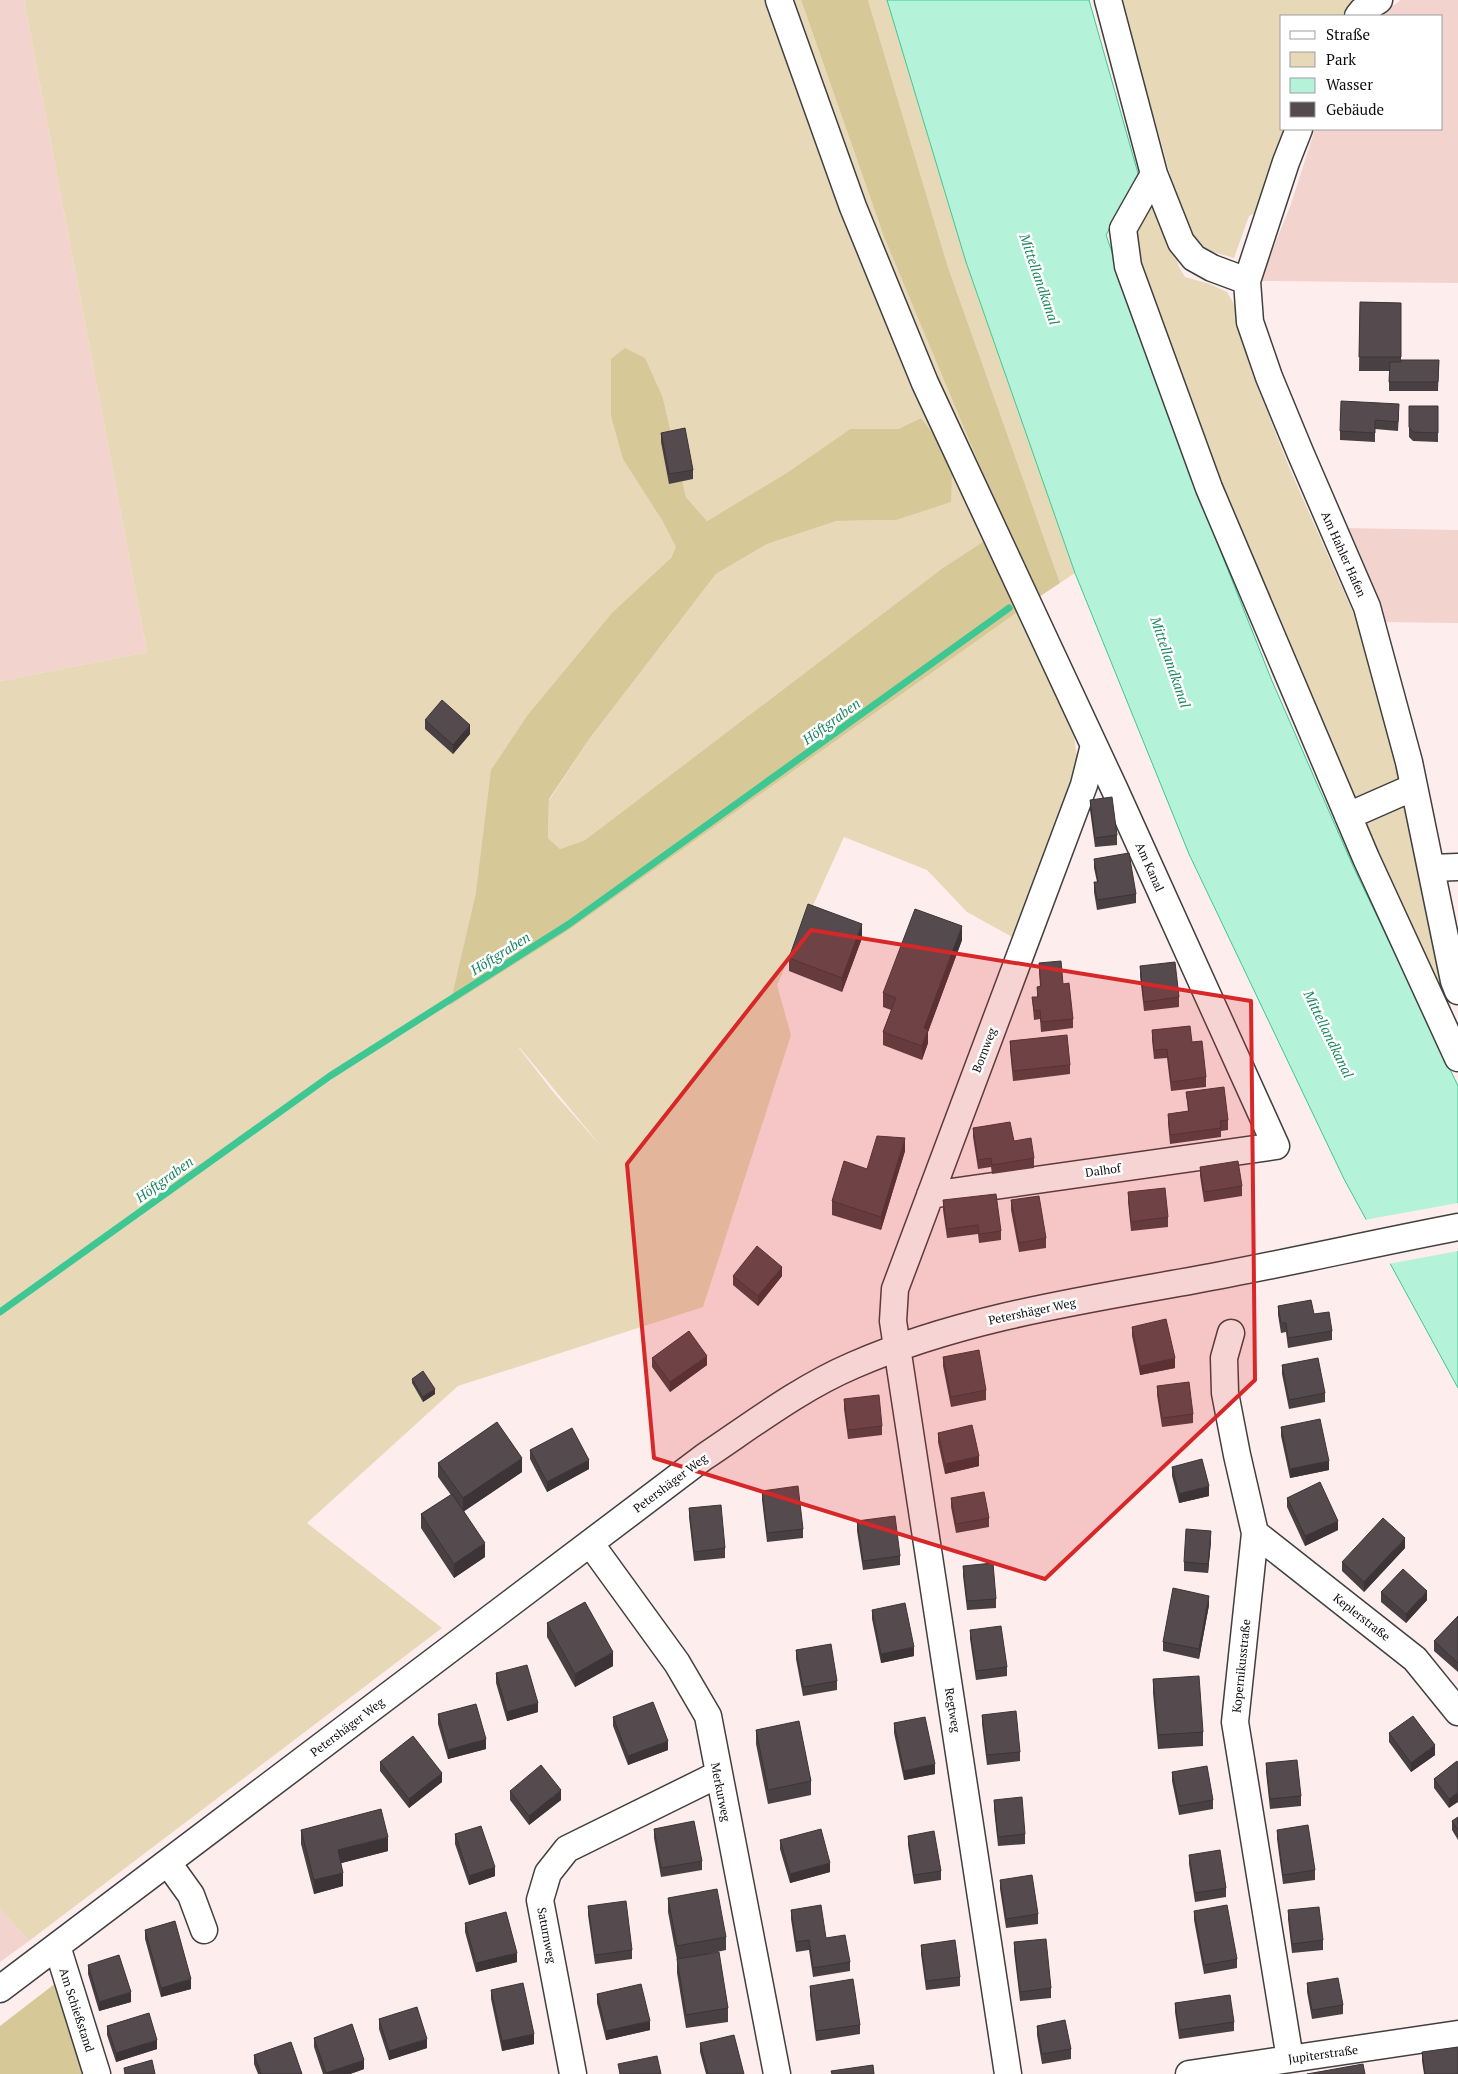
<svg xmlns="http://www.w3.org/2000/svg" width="1458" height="2074" font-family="'PT Serif',serif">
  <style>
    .farmland { fill: #f3d3ce }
    .green { fill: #e7d9b8; fill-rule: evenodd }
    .forest { fill: #d7c898 }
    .water { fill: #b4f3d9; stroke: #3ec792 }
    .pier { fill: #feeded }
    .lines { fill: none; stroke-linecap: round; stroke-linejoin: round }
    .stream { stroke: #3ec792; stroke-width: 7 }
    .minor-casing { stroke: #404040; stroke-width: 29 }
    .minor { stroke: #fff; stroke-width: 26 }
    .wall { fill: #494043 }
    .shaded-wall { fill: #3c3437 }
    .building { fill: #554a4e; stroke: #3c3437 }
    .marked { fill: #d62828; fill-opacity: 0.2; stroke: #d62828; stroke-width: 4; stroke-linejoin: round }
    .labels { text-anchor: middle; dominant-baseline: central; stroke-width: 5; stroke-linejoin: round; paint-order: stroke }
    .street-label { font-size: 12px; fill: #0d0d0d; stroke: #fff }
    .water-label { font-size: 14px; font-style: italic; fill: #1a855f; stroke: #fff }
  </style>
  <rect width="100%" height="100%" fill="#feeded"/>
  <path class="farmland" d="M0 0H24L147 652 0 681Z
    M1401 0H1458V283L1260 281 1291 204 1315 129H1442V16H1378Z
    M1343 528 1458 530V623L1382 622Z
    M0 1909 29 1941 0 1962Z"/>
  <path class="green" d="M24 0H801L884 237 1008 529 1019 611 1074 736 1078 765 1014 938 967 912 927 870 844 837 777 985 791 1035 703 1307 458 1386 307 1523 442 1628 29 1941 0 1909V681L147 652ZM663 398 686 497 707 521 788 472 850 429H898L921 418 937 439 896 520 837 521 767 544 716 574 590 738 549 800 548 838 560 849 585 840 940 570 1019 611 569 930 451 1004 476 892 677 547 662 520ZM519 1048H520L600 1145 554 1093Z
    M868 0H887L966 262 1075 573 1060 583 948 267Z
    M1121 0H1356L1342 16H1282V129H1295L1266 208 1249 216 1234 258 1200 248 1181 214Z
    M1153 185 1179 267 1185 277 1210 284 1227 292 1236 307 1252 373 1289 467 1367 644 1401 784 1352 804 1271 622 1132 254 1134 222Z
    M1407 801 1433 938 1454 1019 1362 825 1368 820Z"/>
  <path class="forest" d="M801 0H868L948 267 1060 583 1036 599 884 237Z
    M625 348 645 358 663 398 686 497 707 521 788 472 850 429H898L921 418 937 439 952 471 951 502 896 520 837 521 767 544 716 574 590 738 549 799 548 838 560 849 585 840 940 570 986 540 1019 611 569 930 450 1005 476 892 491 770 527 716 612 613 671 558 676 547 662 520 623 459 611 416V359Z
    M61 1979 90 2074H0V2026Z"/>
  <path class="water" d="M887 0H1089L1139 177 1106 235 1190 474 1272 681 1353 866 1458 1086V1388L1344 1179 1189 854 1075 573 966 262Z"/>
  <path class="pier" d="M1458 1203V1251L1388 1264 1364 1220Z"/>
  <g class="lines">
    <path class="stream" d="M0 1312 330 1076 569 924 1009 608"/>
    <g class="minor-casing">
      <path id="minor" d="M779 0 853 207 925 383 1114 788 1276 1146 930 1195
        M1108 0 1154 174 1181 242 1194 258 1212 268 1247 281
        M1358 16 1362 11 1379 0
        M1299 129 1286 162 1247 281 1250 322 1269 377 1300 452 1367 607 1409 762 1454 981 1458 991
        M1154 174 1123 229 1128 266 1209 488 1366 858 1458 1058
        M1348 816 1414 787
        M1431 868 1458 867
        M1231 1333 1224 1358 1225 1393 1237 1455 1255 1533 1235 1722 1290 2059
        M1255 1533 1415 1659 1458 1712
        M590 1543 677 1663 708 1716 777 2074
        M168 1863 191 1895 204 1930
        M57 1946 97 2074
        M0 1989 704 1457C752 1425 800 1388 854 1365 962 1318 1079 1301 1195 1280 1283 1264 1370 1244 1458 1227
        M573 2074 540 1900 548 1873 567 1849 717 1775
        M1008 2074 893 1321 895 1289 1084 785 1094 745
        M1189 2074 1458 2034"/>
    </g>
    <use href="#minor" class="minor"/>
  </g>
  <path class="wall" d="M1360 302 1401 303V360H1439L1438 391H1389V371H1359Z
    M1409 406H1438V442L1413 441 1409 437Z
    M1399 413 1398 431 1375 429V442L1340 440V431Z
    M661 433 693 470V479L669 484 661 442Z
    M425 720 470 734 453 754 425 729Z
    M1090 800 1117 835V845L1095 847 1090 810Z
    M1094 859 1136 894V903L1097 910 1094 892V882H1097L1094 868Z
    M862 938 842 992 789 971V958Z
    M962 940 928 1032V1043L922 1060 883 1045V1032L891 1010 883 1007V993Z
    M1039 963 1063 984 1073 1019V1028L1041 1032 1040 1019 1034 1020 1032 997H1037V987L1040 986 1039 972Z
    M1140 966 1179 997V1007L1144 1011 1140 976Z
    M1152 1030 1192 1042 1206 1077V1087L1171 1091 1167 1058 1154 1059 1152 1040Z
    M1010 1041 1070 1065V1074L1013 1081 1010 1050Z
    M1186 1092 1228 1120V1130L1221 1131V1137L1170 1144 1168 1123V1114L1188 1111Z
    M973 1128 1014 1141 1034 1158V1168L992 1174 991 1167 978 1169 973 1137Z
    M905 1151 881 1230 832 1215V1201L867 1169Z
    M1200 1167 1242 1186V1196L1204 1202 1200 1176Z
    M1128 1192 1168 1217V1227L1131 1231 1128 1202Z
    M943 1200 1001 1231V1240L979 1243 978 1234 947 1238 943 1210Z
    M1011 1200 1046 1238V1248L1019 1252 1011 1210Z
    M733 1276H782L758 1306 733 1285Z
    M1278 1306 1314 1314 1332 1331V1340L1288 1348 1286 1332 1281 1333 1278 1315Z
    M1132 1327 1175 1368 1140 1375 1132 1336Z
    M943 1357 986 1390V1400L951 1407 943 1366Z
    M652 1358 707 1365 670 1392 652 1367Z
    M1282 1365 1325 1393V1402L1289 1409 1282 1374Z
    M412 1379 435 1394 423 1402 412 1383Z
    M1157 1386 1193 1414V1423L1162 1427 1157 1395Z
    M844 1399 882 1426V1435L848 1439 844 1409Z
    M1281 1427 1329 1470 1290 1478 1281 1436Z
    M938 1433 979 1466 945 1474 938 1442Z
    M530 1450 589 1469 547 1492 530 1459Z
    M438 1463 522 1472 464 1511 485 1557 454 1578 421 1528V1514L451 1495 438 1477Z
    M1172 1467 1209 1496 1179 1503 1172 1476Z
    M762 1491 803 1529V1538L767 1542 762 1500Z
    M951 1498 989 1518V1527L956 1533 951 1507Z
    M1287 1498 1338 1530 1305 1546 1287 1507Z
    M689 1508 725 1548V1558L694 1561 689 1517Z
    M857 1521 900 1556V1565L863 1570 857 1531Z
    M1211 1541 1208 1573 1184 1571V1562Z
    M1405 1548 1364 1592 1342 1571V1562Z
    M963 1566 996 1599V1608L967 1610 963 1576Z
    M1381 1592 1427 1600 1406 1623 1381 1602Z
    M1209 1605 1199 1659 1163 1651V1642Z
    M872 1610 914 1656 881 1663 872 1619Z
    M1458 1616V1672L1434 1651V1641Z
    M547 1623 613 1666 575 1687 547 1637Z
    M970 1630 1007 1667V1676L976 1680 970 1639Z
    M796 1650 837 1681V1690L803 1696 796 1659Z
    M496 1673 538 1712 507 1721 496 1683Z
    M1153 1679 1203 1732V1746L1158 1749 1153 1693Z
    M438 1714 486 1749 448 1759 438 1724Z
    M982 1715 1020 1752V1761L987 1765 982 1724Z
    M613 1717 668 1750 628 1765 613 1726Z
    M894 1723 935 1774 904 1780 894 1733Z
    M756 1730 811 1781V1795L768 1804 756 1744Z
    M1389 1733 1435 1755 1411 1772 1389 1742Z
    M1457 1761 1449 1808 1434 1788V1779Z
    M380 1762 442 1782 409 1808 380 1771Z
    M1266 1763 1301 1796V1806L1270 1809 1266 1772Z
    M1172 1772 1213 1800V1809L1179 1815 1172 1781Z
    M510 1791 561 1800 529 1825 510 1800Z
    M994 1800 1025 1834V1844L998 1846 994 1809Z
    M1458 1817V1840L1452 1830V1821Z
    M654 1829 702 1861V1870L661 1877 654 1838Z
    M301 1830 388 1851 341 1863 343 1886 314 1894 301 1844Z
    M1277 1830 1315 1870V1880L1283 1884 1277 1839Z
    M455 1834 495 1876 469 1885 455 1844Z
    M908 1836 941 1871V1880L914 1884 908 1845Z
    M780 1840 830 1872 790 1883 780 1849Z
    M1189 1855 1226 1888V1897L1195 1902 1189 1864Z
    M1000 1880 1038 1914V1924L1006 1928 1000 1889Z
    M668 1898 726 1937V1950L708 1954 728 2008V2022L686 2028 677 1973V1960L668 1912Z
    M588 1906 632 1950V1959L595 1964 588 1915Z
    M791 1910 826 1938 850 1962V1971L813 1977 809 1950 796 1952 791 1919Z
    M1288 1910 1323 1940V1950L1292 1953 1288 1919Z
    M1194 1911 1237 1959V1968L1204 1974 1194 1920Z
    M465 1923 517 1962 476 1972 465 1932Z
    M145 1930 191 1989 161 1997 145 1939Z
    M1014 1942 1051 1988V1998L1020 2001 1014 1951Z
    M921 1945 960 1977V1986L926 1990 921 1954Z
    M88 1965 131 2002 99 2011 88 1974Z
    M1307 1983 1343 2005V2014L1312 2019 1307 1992Z
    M810 1986 860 2025V2034L816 2041 810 1995Z
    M491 1990 534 2044 502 2051 491 1999Z
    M597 1994 650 2030 606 2040 597 2003Z
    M1175 2003 1234 2022V2031L1179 2039 1175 2012Z
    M379 2019 427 2048 389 2060 379 2029Z
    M107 2026 157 2049 116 2062 107 2035Z
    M1037 2026 1071 2049V2059L1042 2064 1037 2035Z
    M314 2038 364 2069 350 2074H323L314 2047Z
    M700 2043 744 2074H706L700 2052Z
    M1422 2052 1458 2074H1424L1422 2061Z
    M254 2055 302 2074H258L254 2064Z"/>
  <path class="shaded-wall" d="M470 725V734L453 754V745Z
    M862 924V938L842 992V978Z
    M962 926V940L928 1032V1043L922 1060V1046L924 1028Z
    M905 1138V1151L881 1230V1217Z
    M782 1267V1276L758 1306V1296Z
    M707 1356V1365L670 1392V1382Z
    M1175 1358V1368L1140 1375V1366Z
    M435 1389V1394L423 1402V1397Z
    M979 1456V1466L945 1474V1464Z
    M522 1458V1472L463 1512V1498Z
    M589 1460V1469L547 1492V1482Z
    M1329 1461V1470L1290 1478V1469Z
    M1209 1486V1496L1179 1503V1494Z
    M1338 1521V1530L1305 1546V1536Z
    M1211 1531V1541L1208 1573V1564Z
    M1405 1538V1548L1364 1592V1582Z
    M485 1543V1557L454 1578V1564Z
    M1427 1591V1600L1406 1623V1614Z
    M1209 1596V1605L1199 1659V1649Z
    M914 1647V1656L881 1663V1654Z
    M613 1652V1666L575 1687V1674Z
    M538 1703V1712L507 1721V1712Z
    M486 1739V1749L448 1759V1750Z
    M668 1741V1750L628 1765V1756Z
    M1435 1745V1755L1411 1772V1763Z
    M935 1764V1774L904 1780V1771Z
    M442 1773V1782L409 1808V1799Z
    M561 1790V1800L529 1825V1816Z
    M1458 1792V1802L1449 1808V1799Z
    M388 1837V1851L338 1864V1850Z
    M830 1863V1872L790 1883V1874Z
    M495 1867V1876L469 1885V1876Z
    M343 1873V1886L314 1894V1880Z
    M517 1953V1962L476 1972V1963Z
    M191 1979V1989L161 1997V1988Z
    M131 1992V2002L99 2011V2002Z
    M650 2021V2030L606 2040V2031Z
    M534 2034V2044L502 2051V2041Z
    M427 2039V2048L389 2060V2051Z
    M157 2040V2049L116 2062V2053Z
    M364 2060V2069L350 2074H326V2073Z"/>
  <path class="building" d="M1360 302 1401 303V357H1359Z
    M1401 360H1439L1438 382H1389L1390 362H1401Z
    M1341 401 1399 404 1398 422 1375 420V433L1340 431Z
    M1409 406H1438V433L1413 432 1409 427Z
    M685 428 693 470 669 474 661 433Z
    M442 700 470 725 453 745 425 720Z
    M1112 797 1117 835 1095 838 1090 800Z
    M1129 853 1136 894 1097 900 1094 882H1098L1094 859Z
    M808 904 862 924 842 978 789 958Z
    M915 909 962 926 924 1028 928 1030 922 1046 883 1032 896 998 883 993Z
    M1061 961 1063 984 1069 983 1073 1019 1041 1022 1040 1010 1034 1011 1032 997H1038L1037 987 1041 986 1039 963Z
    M1175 962 1179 997 1144 1002 1140 966Z
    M1190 1026 1192 1042 1202 1041 1206 1077 1171 1082 1167 1049 1154 1050 1152 1030Z
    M1067 1035 1070 1065 1013 1071 1010 1041Z
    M1224 1087 1228 1120 1220 1121 1221 1128 1170 1135 1168 1114 1189 1111 1186 1092Z
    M1010 1122 1014 1141 1031 1138 1034 1158 992 1165 991 1158 978 1160 973 1128Z
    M877 1136 905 1138 881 1217 832 1201 844 1161 867 1169Z
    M1238 1161 1242 1186 1204 1192 1200 1167Z
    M1165 1188 1168 1217 1131 1222 1128 1192Z
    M996 1194 1001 1231 979 1234 978 1225 947 1229 943 1200Z
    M1039 1196 1046 1238 1019 1243 1011 1200Z
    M757 1246 782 1267 758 1296 733 1276Z
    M1311 1300 1314 1314 1329 1312 1332 1331 1288 1338 1286 1323H1281L1278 1306Z
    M1166 1319 1175 1358 1140 1366 1132 1327Z
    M689 1331 707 1356 670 1382 652 1358Z
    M979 1350 986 1390 951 1397 943 1357Z
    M1318 1358 1325 1393 1289 1400 1282 1365Z
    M423 1371 435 1389 423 1397 412 1379Z
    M1189 1382 1193 1414 1162 1418 1157 1386Z
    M879 1395 882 1426 848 1430 844 1399Z
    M1320 1419 1329 1461 1290 1469 1281 1427Z
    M497 1422 522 1458 463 1498 438 1463Z
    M972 1425 979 1456 945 1464 938 1433Z
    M572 1428 589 1460 547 1482 530 1450Z
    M1202 1459 1209 1486 1179 1494 1172 1467Z
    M1320 1482 1338 1521 1305 1536 1287 1498Z
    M798 1486 803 1529 767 1533 762 1491Z
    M984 1492 989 1518 956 1524 951 1498Z
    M452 1494 485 1543 454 1564 421 1514Z
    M721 1505 725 1548 694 1552 689 1508Z
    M895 1516 900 1556 863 1561 857 1521Z
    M1383 1518 1405 1538 1364 1582 1342 1562Z
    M1186 1529 1211 1531 1208 1564 1184 1562Z
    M993 1563 996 1599 967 1601 963 1566Z
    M1403 1569 1427 1591 1406 1614 1381 1592Z
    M1173 1588 1209 1596 1199 1649 1163 1642Z
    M585 1602 613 1652 575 1674 547 1623Z
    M905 1603 914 1647 881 1654 872 1610Z
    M1458 1616V1663L1434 1641Z
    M1001 1626 1007 1667 976 1671 970 1630Z
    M831 1644 837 1681 803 1687 796 1650Z
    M527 1665 538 1703 507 1712 496 1673Z
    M1199 1676 1203 1732 1158 1735 1153 1679Z
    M653 1702 668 1741 628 1756 613 1717Z
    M476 1704 486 1739 448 1750 438 1714Z
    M1016 1711 1020 1752 987 1755 982 1715Z
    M1413 1716 1435 1745 1411 1763 1389 1733Z
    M925 1717 935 1764 904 1771 894 1723Z
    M799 1721 811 1781 768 1790 756 1730Z
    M413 1736 442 1773 409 1799 380 1762Z
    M1297 1760 1301 1796 1270 1799 1266 1763Z
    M1457 1761 1458 1763V1792L1449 1799 1434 1779Z
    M541 1765 561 1790 529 1816 510 1791Z
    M1207 1766 1213 1800 1179 1806 1172 1772Z
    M1022 1797 1025 1834 998 1837 994 1800Z
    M381 1809 388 1837 338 1850 343 1873 314 1880 301 1830Z
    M1458 1817V1830L1452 1821Z
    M694 1821 702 1861 661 1868 654 1829Z
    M1308 1825 1315 1870 1283 1875 1277 1830Z
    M481 1826 495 1867 469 1876 455 1834Z
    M821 1829 830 1863 790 1874 780 1840Z
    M934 1831 941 1871 914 1875 908 1836Z
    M1220 1850 1226 1888 1195 1893 1189 1855Z
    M1032 1875 1038 1914 1006 1919 1000 1880Z
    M717 1889 726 1937 677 1946 668 1898Z
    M626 1901 632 1950 595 1955 588 1906Z
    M821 1905 826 1938 845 1935 850 1962 813 1968 809 1940 796 1942 791 1910Z
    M1227 1905 1237 1959 1204 1965 1194 1911Z
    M1319 1907 1323 1940 1292 1944 1288 1910Z
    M506 1912 517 1953 476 1963 465 1923Z
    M175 1921 191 1979 161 1988 145 1930Z
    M1046 1939 1051 1988 1020 1992 1014 1942Z
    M955 1940 960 1977 926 1981 921 1945Z
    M719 1952 728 2008 686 2015 677 1959Z
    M119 1955 131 1992 99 2002 88 1965Z
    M1338 1978 1343 2005 1312 2010 1307 1983Z
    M853 1979 860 2025 816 2031 810 1986Z
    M523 1983 534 2034 502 2041 491 1990Z
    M641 1984 650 2021 606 2031 597 1994Z
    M1230 1995 1234 2022 1179 2030 1175 2003Z
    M417 2007 427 2039 389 2051 379 2019Z
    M149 2013 157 2040 116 2053 107 2026Z
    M1065 2020 1071 2049 1042 2054 1037 2026Z
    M352 2024 364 2060 326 2073 314 2038Z
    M734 2035 744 2074H708L700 2043Z
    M291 2042 302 2074H261L254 2055Z
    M1458 2047V2074H1425L1422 2052Z
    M657 2056 661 2074H620L618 2064Z
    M152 2060 155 2074H125L124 2068Z
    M1363 2064 1365 2074H1307Z
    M873 2065 874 2074H832L831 2071Z"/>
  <path class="marked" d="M811 930 1251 1001 1255 1380 1045 1579 654 1458 627 1164Z"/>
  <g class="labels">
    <g class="street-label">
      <text transform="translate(1344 554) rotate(66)">Am Hahler Hafen</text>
      <text transform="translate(1150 867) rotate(66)">Am Kanal</text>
      <text transform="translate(984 1050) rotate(-69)">Bornweg</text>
      <text transform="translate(1103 1170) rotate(-8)">Dalhof</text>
      <text transform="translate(1032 1311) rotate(-12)">Petershäger Weg</text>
      <text transform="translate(670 1483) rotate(-37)">Petershäger Weg</text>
      <text transform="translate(1362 1617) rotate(38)">Keplerstraße</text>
      <text transform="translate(1241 1666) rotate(-84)">Kopernikusstraße</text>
      <text transform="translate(953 1710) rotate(81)">Regtweg</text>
      <text transform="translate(347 1727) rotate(-37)">Petershäger Weg</text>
      <text transform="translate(721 1792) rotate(79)">Merkurweg</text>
      <text transform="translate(547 1935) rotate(79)">Saturnweg</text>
      <text transform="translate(77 2010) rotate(72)">Am Schießstand</text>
      <text transform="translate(1323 2054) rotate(-8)">Jupiterstraße</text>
    </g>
    <g class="water-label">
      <text transform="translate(1040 279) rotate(71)">Mittellandkanal</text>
      <text transform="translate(1171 662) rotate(71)">Mittellandkanal</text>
      <text transform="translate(831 721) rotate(-36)">Höftgraben</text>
      <text transform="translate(500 953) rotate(-32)">Höftgraben</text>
      <text transform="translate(1329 1034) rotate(64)">Mittellandkanal</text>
      <text transform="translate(164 1179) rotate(-36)">Höftgraben</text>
    </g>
  </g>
  <rect x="1280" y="15" width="162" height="115" fill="#ffffff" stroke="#9e9e9e"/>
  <rect x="1290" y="31" width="25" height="8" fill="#ffffff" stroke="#9e9e9e"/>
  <text x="1326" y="40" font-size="15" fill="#0d0d0d">Straße</text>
  <rect x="1290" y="52" width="25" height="15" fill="#e7d9b8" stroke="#9e9e9e"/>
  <text x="1326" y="65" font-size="15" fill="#0d0d0d">Park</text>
  <rect x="1290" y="78" width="25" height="15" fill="#b4f3d9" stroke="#9e9e9e"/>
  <text x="1326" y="90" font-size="15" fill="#0d0d0d">Wasser</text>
  <rect x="1290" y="102" width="25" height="15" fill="#554a4e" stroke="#9e9e9e"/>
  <text x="1326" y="115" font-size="15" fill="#0d0d0d">Gebäude</text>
</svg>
